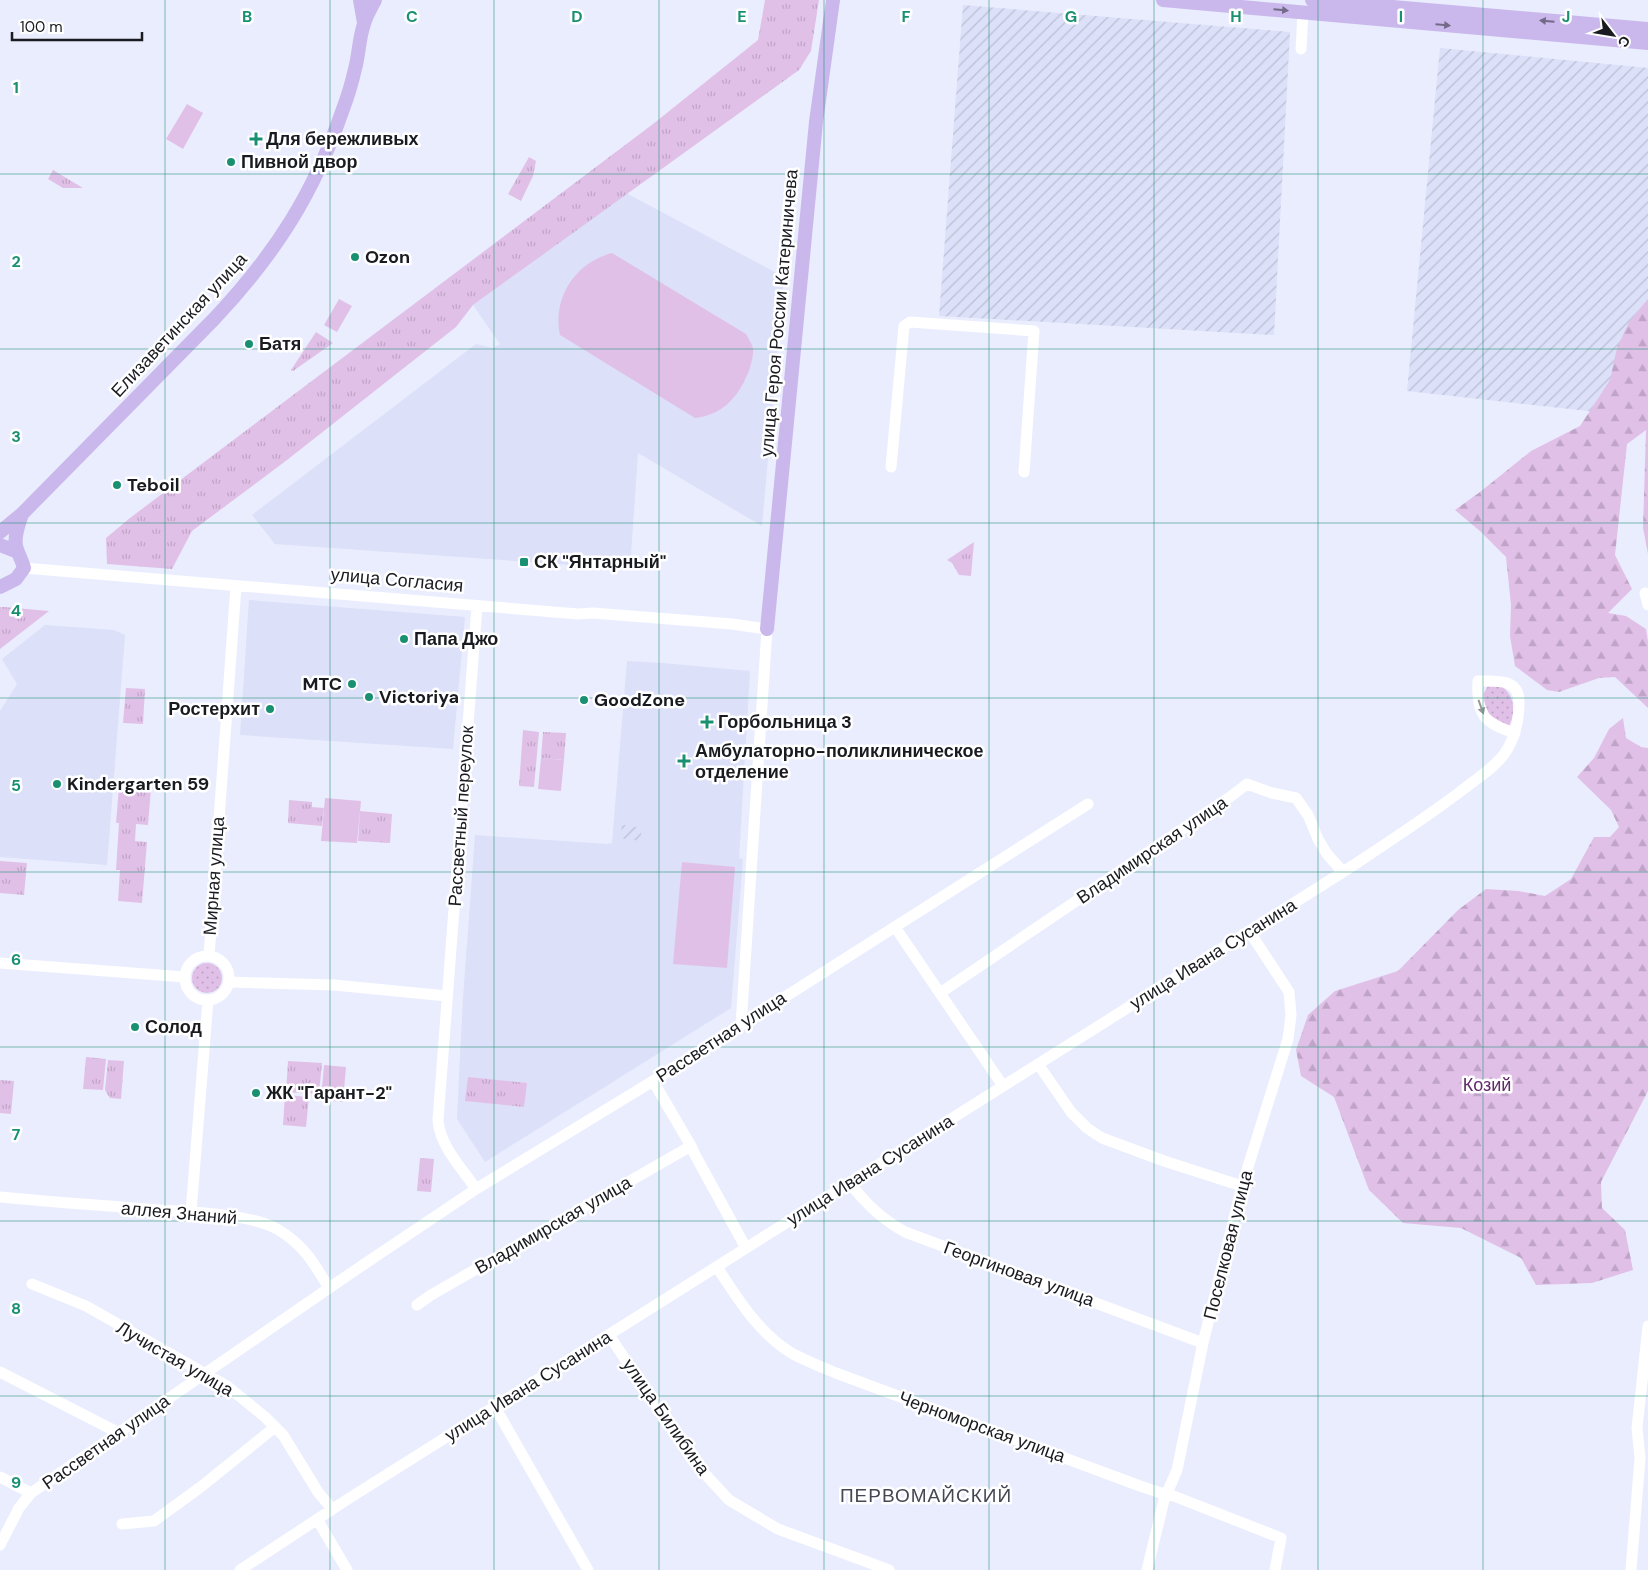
<svg xmlns="http://www.w3.org/2000/svg" width="1648" height="1570" font-family="'DM Sans',sans-serif">
  <style>
    .built { fill: #dce0f8 }
    .industrial { fill: url(#industrial-furrows) }
    .grass { fill: url(#grass-dots) }
    .forest { fill: url(#forest-firs) }
    .park { fill: url(#park-tufts) }
    .pitch { fill: #e1c0e8 }
    .lines { fill: none; stroke-linecap: round; stroke-linejoin: round }
    .minor { stroke: #fff; stroke-width: 11 }
    .major { stroke: #cab8ed; stroke-width: 14 }
    .oneway { fill: #726a87 }
    .oneway2 { fill: #98989b }
    .grid { fill: none; stroke: #1a9073; stroke-width: 1; stroke-opacity: 0.55 }
    .poi-dot { fill: #1a9073; stroke: #fff; stroke-width: 2 }
    .labels { text-anchor: middle; dominant-baseline: central; stroke-width: 5; stroke-linejoin: round; paint-order: stroke }
    .poi-label { font-size: 18px; font-weight: bold; fill: #1a1b21; stroke: #fff; text-anchor: start }
    .street-label { font-size: 18px; fill: #1a1b21; stroke: #fff }
    .park-label { font-size: 18px; fill: #602b6a; stroke: #fff }
    .neighbourhood-label { font-size: 19px; letter-spacing: 1px; fill: #454754; stroke: #fff }
    .grid-label { font-size: 16px; text-anchor: middle; font-weight: bold; fill: #1a9073; stroke: #fff; stroke-width: 5; stroke-linejoin: round; paint-order: stroke }
  </style>
  <defs>
    <pattern id="industrial-furrows" width="10" height="10" patternUnits="userSpaceOnUse" patternTransform="scale(1.25)"><rect width="10" height="10" fill="#dce0f8"/><path d="M-1 1l2-2M0 10L10 0M9 11l2-2" fill="none" stroke="#bcc0d4"/></pattern>
    <pattern id="grass-dots" width="8" height="8" patternUnits="userSpaceOnUse" patternTransform="scale(1.25)"><rect width="8" height="8" fill="#e1c0e8"/><path d="M2 2h.1M6 6h.1" fill="none" stroke="#c0a4c7" stroke-width="1.8" stroke-linecap="round"/></pattern>
    <pattern id="forest-firs" width="22" height="20" patternUnits="userSpaceOnUse" patternTransform="scale(1.25)"><rect width="22" height="20" fill="#e1c0e8"/><path d="M5 1l3.5 6h-7zM16 11l3.5 6h-7z" fill="#c0a4c7"/></pattern>
    <pattern id="park-tufts" width="24" height="20" patternUnits="userSpaceOnUse" patternTransform="scale(1.25)"><rect width="24" height="20" fill="#e1c0e8"/><path d="M3 7l-1-3M5 7V3M7 7l1-3M15 17l-1-3M17 17v-4M19 17l1-3" fill="none" stroke="#c0a4c7"/></pattern>
  </defs>
  <rect width="100%" height="100%" fill="#eaedfe"/>
  <path class="built" d="M626 193 784 277 762 526 638 453 630 569 275 544 252 515 476 344 493 348 500 344 473 305Z
    M249 600 465 617 453 749 240 735Z
    M45 625 114 630 125 635 107 865 0 857V711L17 684 2 659Z
    M627 661 663 663 750 671 739 858 743 859 731 1008 485 1162 457 1119 463 998 475 835 607 844 612 843Z"/>
  <path class="industrial" d="M963 5 1290 32 1274 335 939 316Z
    M1440 48 1648 68V339L1633 416 1407 391Z
    M622 825 642 828 640 841 620 838Z"/>
  <path class="grass" d="M1499 685C1514 693 1517 711 1509 726L1507 727 1489 715 1482 696 1488 686Z
    M192 978a15 15 0 1 1 30 0a15 15 0 1 1-30 0Z"/>
  <path class="forest" d="M1648 299V554L1643 528 1646 430 1627 444 1615 555 1632 589 1608 613 1626 616 1646 629 1648 642V708L1615 677 1599 678 1559 692 1547 690 1515 666 1510 636 1511 605 1506 557 1481 532 1455 510 1480 492 1531 451 1580 426 1610 380 1617 348 1629 322Z
    M1623 718 1626 738 1641 747 1648 748V1091L1601 1182 1602 1208 1625 1230 1633 1270 1592 1283 1536 1285 1521 1258 1461 1228 1403 1223 1369 1190 1334 1097 1301 1076 1296 1050 1308 1015 1335 991 1398 971 1458 910 1486 889 1518 891 1545 896 1571 879 1594 837H1610L1619 827 1611 810 1577 777 1594 758 1609 729Z"/>
  <path class="park" d="M765 0H819L811 51 799 70 473 305 456 327 287 460 192 531 172 569 107 564 106 538 130 518 653 124 758 40Z
    M529 157 536 161 533 176 521 201 508 194Z
    M53 170 83 188H63L48 179Z
    M316 332 333 343 293 371 291 370Z
    M974 542 971 576 959 575 952 563 947 560Z
    M0 607H4L49 611 0 649Z
    M126 688 145 689 143 724 123 723Z
    M523 730 539 732 534 787 519 786Z
    M543 732 566 733 564 760 541 758Z
    M119 787 151 789 148 825 136 824 135 841 147 842 142 903 118 901 120 870H116L119 823H116Z
    M289 800 312 802V807L324 808 322 826 288 823Z
    M360 811 392 814 390 843 358 841Z
    M0 861 27 863 24 895 0 893Z
    M86 1057 106 1059 103 1090 83 1089Z
    M108 1060 124 1061 121 1099 110 1098 105 1090Z
    M288 1061 322 1063 319 1094 286 1092Z
    M468 1077 527 1083 524 1107 465 1101Z
    M0 1080 14 1081 11 1114 0 1113Z
    M285 1095 309 1097 306 1127 283 1125Z
    M420 1158 434 1159 431 1192 417 1191Z"/>
  <path class="pitch" d="M187 104 203 113 183 149 166 139Z
    M612 253 746 334C748 338 752 344 753 348 754 354 751 363 750 368 740 395 724 415 695 418L560 335C552 298 576 262 612 253Z
    M339 299 352 306 337 332 324 325Z
    M541 758 564 760 561 791 538 789Z
    M325 798 361 801 357 843 321 841Z
    M682 862 735 867 727 968 673 964Z
    M324 1065 346 1067 343 1102 321 1100Z"/>
  <g class="lines">
    <path class="minor" d="M1301 49 1303 12
      M891 467 904 326 910 322 1034 331 1024 472
      M24 568 578 614 593 613 732 624 767 629 741 1025
      M1645 593 1648 605
      M895 927 1003 1086
      M209 956 236 586
      M185 978a22 22 0 1 1 44 0a22 22 0 1 1-44 0Z
      M0 963 185 977
      M229 982 334 985 447 996
      M940 993 1230 797 1247 784 1272 793 1296 798 1308 815 1318 839 1327 854 1343 872
      M1038 1064 1071 1112 1087 1128 1102 1138 1164 1161 1242 1186
      M653 1081 691 1146 694 1153 746 1248
      M849 1183C868 1205 880 1218 905 1232L1203 1343
      M476 1189C462 1168 440 1147 438 1120L477 606
      M0 1197C53 1202 107 1206 160 1210 192 1212 250 1214 277 1229 303 1244 314 1263 329 1288
      M191 1212 208 1000
      M717 1267C737 1298 760 1335 793 1354 807 1361 821 1367 836 1373L1140 1486 1161 1493H1166L1281 1538 1275 1570
      M32 1284 86 1306 227 1386 265 1417 283 1435 318 1492 332 1509
      M417 1305 431 1295 691 1146
      M609 1335 693 1461 729 1500 778 1529 889 1570
      M0 1372 119 1433
      M495 1407 588 1570
      M0 1477 31 1493
      M317 1519 347 1570
      M122 1524 154 1521 202 1486 275 1427
      M0 1545 19 1508 31 1493 354 1271 476 1189 653 1081 1088 804
      M240 1570 348 1499 1343 872C1384 845 1426 818 1465 788 1479 777 1495 767 1505 753 1515 738 1519 720 1519 702 1519 678 1496 681 1478 681 1476 715 1484 723 1515 733
      M1147 1570 1164 1500 1177 1470 1203 1343 1242 1186 1288 1039 1291 1015 1289 992 1249 931
      M1631 1570 1640 1458 1637 1428 1648 1326"/>
    <path class="major" d="M360 0 364 23
      M1163 0 1648 43
      M1312 0 1648 29
      M0 532 22 514 215 318C276 253 314 193 343 109 348 96 352 82 355 69 359 54 359 38 364 24 366 16 371 8 375 0
      M0 545 18 552
      M0 587 16 579 24 568C22 560 18 554 16 546 14 535 19 524 22 514
      M767 629 816 122 833 0"/>
  </g>
  <defs><path id="oneway-solid" d="M-6-.8H1V-3.2L6.5 0L1 3.2V.8H-6Z" transform="scale(1.25)"/></defs>
  <g class="oneway">
    <use href="#oneway-solid" transform="translate(1281 10) rotate(5)"/>
    <use href="#oneway-solid" transform="translate(1547 21) rotate(-175)"/>
    <use href="#oneway-solid" transform="translate(1443 25) rotate(5)"/>
  </g>
  <use class="oneway2" href="#oneway-solid" transform="translate(1481 707) rotate(70)"/>
  <path class="grid" d="M165 0V1570M330 0V1570M494 0V1570M659 0V1570M824 0V1570M989 0V1570M1154 0V1570M1318 0V1570M1483 0V1570M0 174H1648M0 349H1648M0 523H1648M0 698H1648M0 872H1648M0 1047H1648M0 1221H1648M0 1396H1648"/>
  <g class="poi-dot">
    <path d="M253.5 131.5h5v5h5v5h-5v5h-5v-5h-5v-5h5z"/>
    <circle cx="231" cy="162" r="5"/>
    <circle cx="355" cy="257" r="5"/>
    <circle cx="249" cy="344" r="5"/>
    <circle cx="117" cy="485" r="5"/>
    <rect x="519" y="557" width="10" height="10" rx="2.5"/>
    <circle cx="404" cy="639" r="5"/>
    <circle cx="352" cy="684" r="5"/>
    <circle cx="369" cy="697" r="5"/>
    <circle cx="584" cy="700" r="5"/>
    <circle cx="270" cy="709" r="5"/>
    <path d="M704.5 714.5h5v5h5v5h-5v5h-5v-5h-5v-5h5z"/>
    <path d="M681.5 753.5h5v5h5v5h-5v5h-5v-5h-5v-5h5z"/>
    <circle cx="57" cy="784" r="5"/>
    <circle cx="135" cy="1027" r="5"/>
    <circle cx="256" cy="1093" r="5"/>
  </g>
  <g class="labels">
    <g class="poi-label">
      <text x="266" y="139">Для бережливых</text>
      <text x="241" y="162">Пивной двор</text>
      <text x="365" y="257">Ozon</text>
      <text x="259" y="344">Батя</text>
      <text x="127" y="485">Teboil</text>
      <text x="534" y="562">СК "Янтарный"</text>
      <text x="414" y="639">Папа Джо</text>
      <text x="342" y="684" text-anchor="end">MTC</text>
      <text x="379" y="697">Victoriya</text>
      <text x="594" y="700">GoodZone</text>
      <text x="260" y="709" text-anchor="end">Ростерхит</text>
      <text x="718" y="722">Горбольница 3</text>
      <text x="695" y="751">Амбулаторно-поликлиническое<tspan x="695" dy="21">отделение</tspan></text>
      <text x="67" y="784">Kindergarten 59</text>
      <text x="145" y="1027">Солод</text>
      <text x="266" y="1093">ЖК "Гарант-2"</text>
    </g>
    <g class="street-label">
      <text transform="translate(779 313) rotate(-85)">улица Героя России Катериничева</text>
      <text transform="translate(179 325) rotate(-47)">Елизаветинская улица</text>
      <text transform="translate(397 580) rotate(5)">улица Согласия</text>
      <text transform="translate(461 816) rotate(-86)">Рассветный переулок</text>
      <text transform="translate(1152 850) rotate(-34)">Владимирская улица</text>
      <text transform="translate(214 876) rotate(-86)">Мирная улица</text>
      <text transform="translate(1213 954) rotate(-32)">улица Ивана Сусанина</text>
      <text transform="translate(721 1037) rotate(-33)">Рассветная улица</text>
      <text transform="translate(870 1170) rotate(-32)">улица Ивана Сусанина</text>
      <text transform="translate(179 1213) rotate(5)">аллея Знаний</text>
      <text transform="translate(553 1225) rotate(-30)">Владимирская улица</text>
      <text transform="translate(1228 1245) rotate(-76)">Поселковая улица</text>
      <text transform="translate(1019 1274) rotate(20)">Георгиновая улица</text>
      <text transform="translate(175 1359) rotate(30)">Лучистая улица</text>
      <text transform="translate(528 1386) rotate(-32)">улица Ивана Сусанина</text>
      <text transform="translate(666 1417) rotate(55)">улица Билибина</text>
      <text transform="translate(982 1427) rotate(20)">Черноморская улица</text>
      <text transform="translate(106 1442) rotate(-35)">Рассветная улица</text>
    </g>
    <g class="park-label">
      <text x="1487" y="1085">Козий</text>
    </g>
    <g class="neighbourhood-label">
      <text x="926" y="1495">ПЕРВОМАЙСКИЙ</text>
    </g>
  </g>
  <g class="grid-label">
    <text x="247" y="22">B</text>
    <text x="412" y="22">C</text>
    <text x="577" y="22">D</text>
    <text x="742" y="22">E</text>
    <text x="906" y="22">F</text>
    <text x="1071" y="22">G</text>
    <text x="1236" y="22">H</text>
    <text x="1401" y="22">I</text>
    <text x="1566" y="22">J</text>
    <text x="16" y="93">1</text>
    <text x="16" y="267">2</text>
    <text x="16" y="442">3</text>
    <text x="16" y="616">4</text>
    <text x="16" y="791">5</text>
    <text x="16" y="965">6</text>
    <text x="16" y="1140">7</text>
    <text x="16" y="1314">8</text>
    <text x="16" y="1488">9</text>
  </g>
  <g transform="translate(1613 35) rotate(121)" stroke="#ffffff" stroke-width="4" paint-order="stroke">
  <path d="M0-4L9 19L0 12L-9 19Z" fill="#1a1b21"/>
  <text y="-8" font-size="14" font-weight="bold" text-anchor="middle" fill="#1a1b21">С</text>
  </g>
  <path d="M12 32v8h130v-8" fill="none" stroke="#1a1b21" stroke-width="2.5"/>
  <text x="20" y="32" font-size="15" fill="#1a1b21" stroke="#ffffff" stroke-width="4" paint-order="stroke">100 m</text>
</svg>
